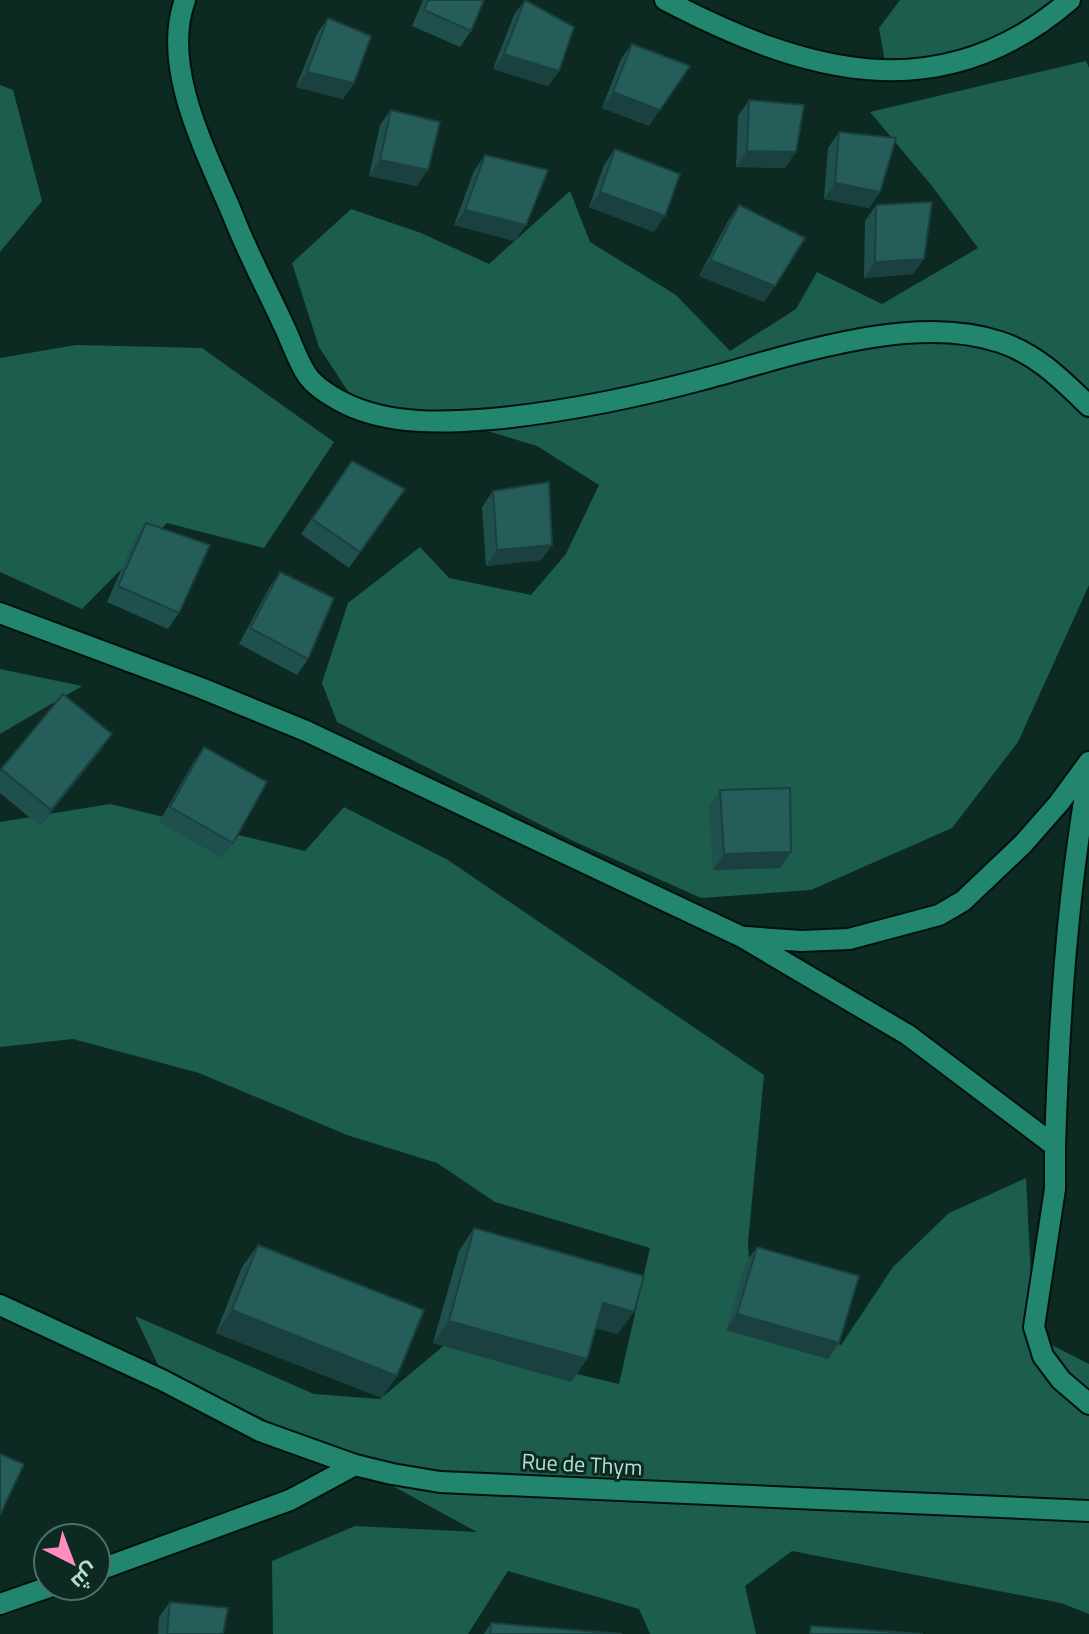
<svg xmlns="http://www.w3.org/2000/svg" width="1089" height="1634" font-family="Georgia,Cairo,serif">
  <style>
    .forest { fill: #1c5d4d }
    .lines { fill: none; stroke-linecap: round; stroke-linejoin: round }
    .minor-casing { stroke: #00120c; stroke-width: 24 }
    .tertiary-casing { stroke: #00120c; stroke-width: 24 }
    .minor { stroke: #22866f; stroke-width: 20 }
    .tertiary { stroke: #22866f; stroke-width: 20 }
    .wall { fill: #20504e }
    .shaded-wall { fill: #1a4140 }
    .building { fill: #255d5b; stroke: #1a4140; stroke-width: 2 }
    .labels { text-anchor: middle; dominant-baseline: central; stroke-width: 6; stroke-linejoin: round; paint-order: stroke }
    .street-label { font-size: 22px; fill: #b2dcce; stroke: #0c2a22 }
  </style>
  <rect width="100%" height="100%" fill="#0c2a22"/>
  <path class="forest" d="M900 0H1052L1050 7 958 69 885 61 879 28Z
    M1086 61 1089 68V585L1018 742 952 828 811 890 701 898 569 839 337 722 322 683 348 603 420 547 449 578 531 595 566 554 599 485 537 446 461 423 355 402 319 347 292 263 351 209 421 233 489 264 570 191 590 242 676 295 730 351 796 309 817 272 882 304 978 248 932 186 870 112Z
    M0 85 13 90 42 201 0 252Z
    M76 345 202 348 334 442 264 548 167 523 82 609 0 572V358Z
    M0 669 82 686 0 734Z
    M110 804 305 851 344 807 448 860 764 1075 748 1242 752 1322 841 1345 893 1267 949 1213 1026 1178 1034 1336 1089 1364V1614L1061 1603 792 1551 745 1586 756 1634H650L639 1609 508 1571 468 1634H273L272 1561 355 1526 477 1532 312 1442 160 1369 135 1316 314 1394 380 1399 447 1343 619 1384 650 1248 495 1202 437 1163 347 1135 199 1073 73 1039 0 1047V822Z"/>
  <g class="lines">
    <g class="minor-casing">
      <path id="minor" d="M185 0C160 68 208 155 234 218 248 254 267 289 283 324 291 340 297 360 307 375 316 388 332 397 346 404 390 425 444 423 492 419 565 412 633 398 704 379 791 356 911 312 1000 342 1037 354 1062 380 1089 406
        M665 0C803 72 939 113 1070 0
        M0 613 201 688 306 731 742 937 908 1035 1055 1146V1189L1034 1327 1043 1356 1061 1380 1089 1404
        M746 937 801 941 849 939 939 915 963 901 1023 844 1059 803 1089 762
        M1055 1146C1059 1021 1067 895 1089 772
        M96 1571 290 1500 355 1465
        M0 1604 52 1586"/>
    </g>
    <g class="tertiary-casing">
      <path id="tertiary" d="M0 1305 162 1380 260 1431 355 1465 392 1474 440 1482 1089 1511"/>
    </g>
    <use href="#minor" class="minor"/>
    <use href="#tertiary" class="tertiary"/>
  </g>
  <path class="wall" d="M423 0H484L471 31 460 47 412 26Z
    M525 0 559 71 548 86 493 69 514 15Z
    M328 18 354 83 343 99 296 87 317 34Z
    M632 44 649 126 602 108 621 59Z
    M749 100 785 168 736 167 738 116Z
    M391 110 417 186 369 176 380 125Z
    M839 132 880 192 869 208 824 199 828 148Z
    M615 149 654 232 589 207 604 165Z
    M485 155 515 241 454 225 474 171Z
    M739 205 764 302 699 276 728 221Z
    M876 205 913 274 864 278 865 221Z
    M352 461 405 489 349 568 301 534Z
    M493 491 552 545 541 560 486 566 482 507Z
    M146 523 179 613 168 629 107 602 135 539Z
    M280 572 308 659 297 675 239 644 269 588Z
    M63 694 101 750 40 826 0 793V771Z
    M204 747 233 843 222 858 159 822 193 763Z
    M720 790 780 868 713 870 709 806Z
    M474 1228 618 1334 596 1328 587 1359 571 1382 433 1343 459 1251Z
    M258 1245 382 1398 216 1333 242 1267Z
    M757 1247 839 1343 828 1359 726 1330 746 1262Z
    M170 1602 223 1634H158L159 1617Z
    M491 1623 622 1634H484Z"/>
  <path class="shaded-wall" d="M504 54 559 71 548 86 493 69Z
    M307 72 354 83 343 99 296 87Z
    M613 92 660 110 649 126 602 108Z
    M747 151 796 152 785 168 736 167Z
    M380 160 428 170 417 186 369 176Z
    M835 183 880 192 869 208 824 199Z
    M600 192 665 216 654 232 589 207Z
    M465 210 526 225 515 241 454 225Z
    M924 259 913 274 864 278 875 262Z
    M710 260 775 286 764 302 699 276Z
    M552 545 541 560 486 566 497 550Z
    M112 734 101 750 40 826 51 810Z
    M791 852 780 868 713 870 724 854Z
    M603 1303 634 1312 618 1334 587 1326Z
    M232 1310 397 1376 382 1398 216 1333Z
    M737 1314 839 1343 828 1359 726 1330Z
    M449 1321 587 1359 571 1382 433 1343Z"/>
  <path class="building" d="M428 0H484L471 31 424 10Z
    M525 0 574 27 559 71 504 54Z
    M328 18 371 36 354 83 307 72Z
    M632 44 690 66 660 110 613 92Z
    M749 100 804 105 796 152 747 151Z
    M391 110 440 122 428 170 380 160Z
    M839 132 896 138 880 192 835 183Z
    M615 149 680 174 665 216 600 192Z
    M485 155 548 170 526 225 465 210Z
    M932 202 924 259 875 262 876 205Z
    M739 205 805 238 775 286 710 260Z
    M352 461 405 489 360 552 312 519Z
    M549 482 552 545 497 550 493 491Z
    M146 523 210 545 179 613 118 586Z
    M280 572 334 598 308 659 250 628Z
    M63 694 112 734 51 810 1 769Z
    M204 747 267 782 233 843 170 807Z
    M790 788 791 852 724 854 720 790Z
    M474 1228 644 1276 634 1312 603 1303 587 1359 449 1321Z
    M258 1245 424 1310 397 1376 232 1310Z
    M757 1247 859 1276 839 1343 737 1314Z
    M0 1454 24 1464 0 1515Z
    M170 1602 228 1608 223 1634H167Z
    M491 1623 622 1634H490Z
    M811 1626 923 1634H810Z"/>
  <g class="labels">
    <g class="street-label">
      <text transform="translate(582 1464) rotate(3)">Rue de Thym</text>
    </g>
  </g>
  <g transform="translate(72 1562) rotate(138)"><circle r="38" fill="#0c2a22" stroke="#4e7167" stroke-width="2"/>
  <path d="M0-6L14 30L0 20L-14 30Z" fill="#fd8ebf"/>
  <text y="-12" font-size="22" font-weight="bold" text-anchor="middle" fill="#b2dcce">ش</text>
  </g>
</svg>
